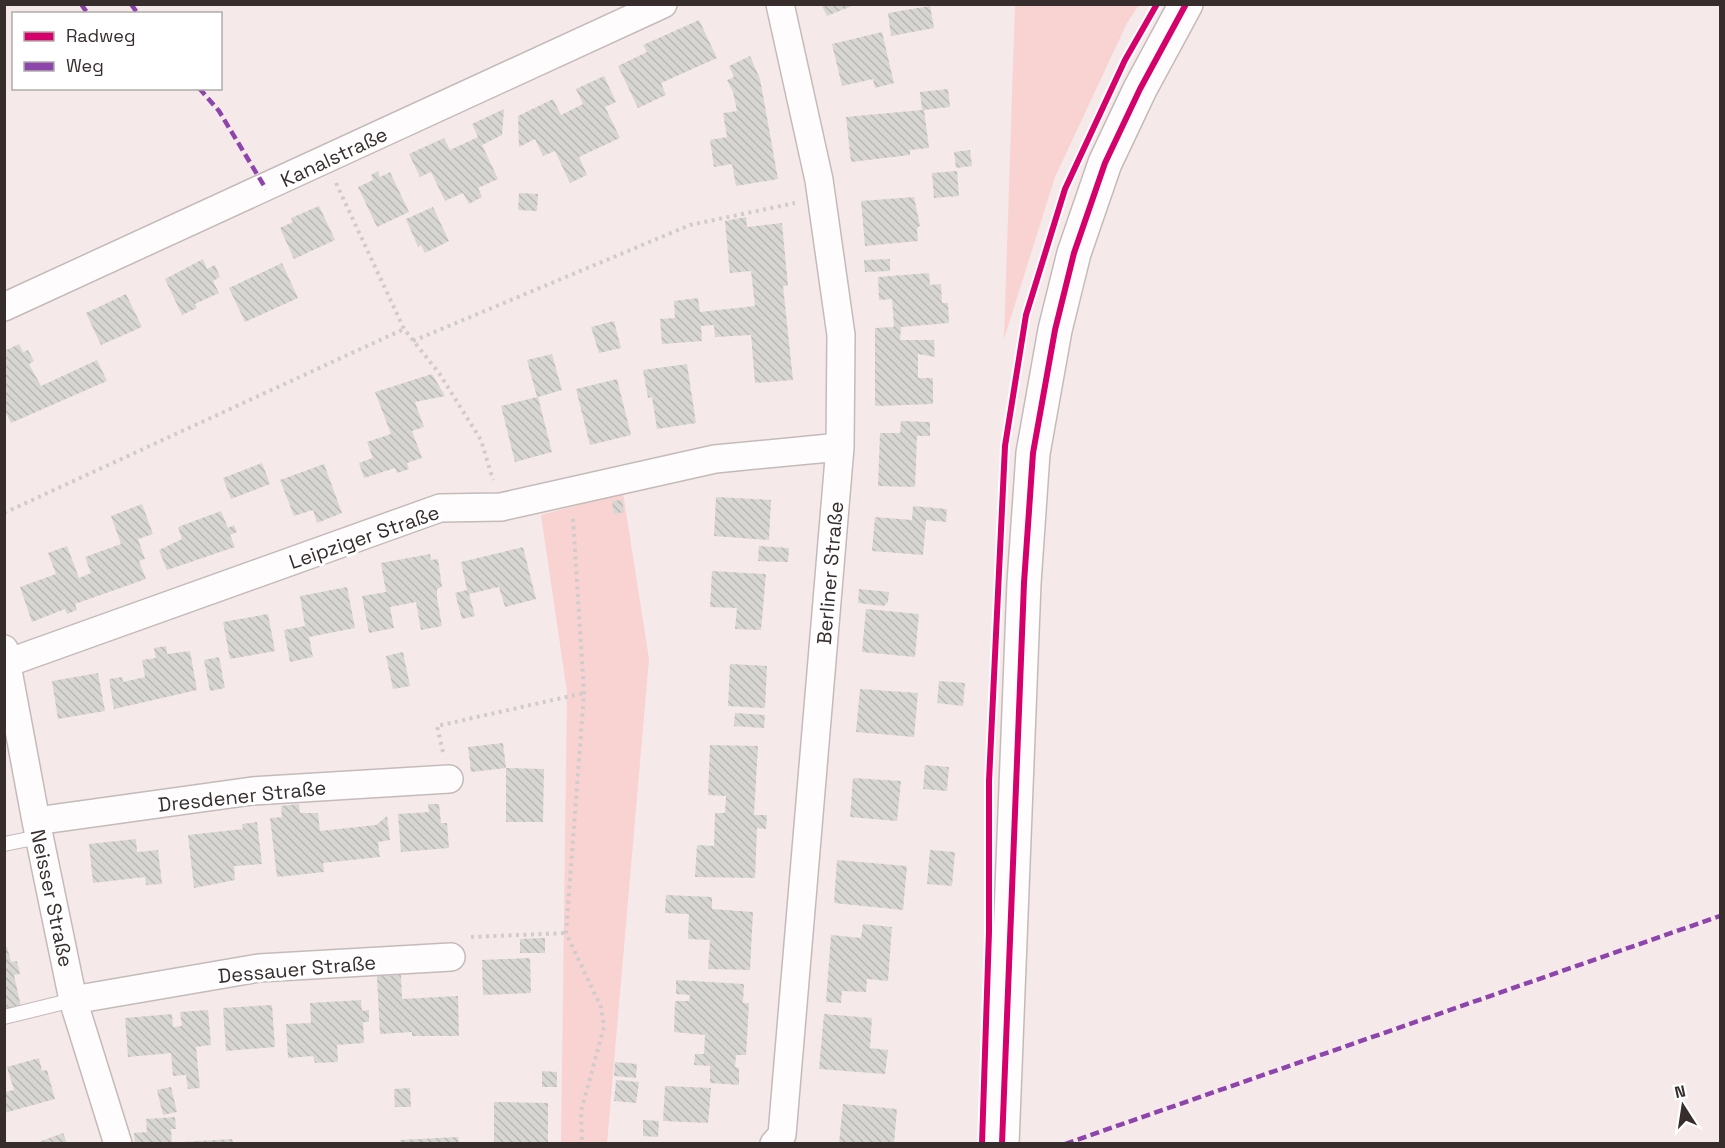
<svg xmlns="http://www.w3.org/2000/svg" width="1725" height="1148" font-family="'Space Grotesk',sans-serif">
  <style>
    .green { fill: #f9d2d2 }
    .building { fill: url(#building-back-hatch) }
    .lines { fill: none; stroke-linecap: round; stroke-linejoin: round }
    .lane-casing { stroke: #c5baba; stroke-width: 16 }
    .street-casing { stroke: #c5baba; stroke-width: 30 }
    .secondary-casing { stroke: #c5baba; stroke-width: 36 }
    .path { stroke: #d0cccc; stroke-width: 4; stroke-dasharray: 3 4.5; stroke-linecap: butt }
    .lane { stroke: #fefcfc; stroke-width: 14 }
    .street { stroke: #fefcfc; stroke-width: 27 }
    .secondary { stroke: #fefcfc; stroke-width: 33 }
    .quiet { stroke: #8e44ad; stroke-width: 4.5; stroke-dasharray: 9 4.5; stroke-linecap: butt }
    .cycleway-casing { stroke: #fff; stroke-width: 10 }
    .cycleway { stroke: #d6006c; stroke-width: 6 }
    .labels { text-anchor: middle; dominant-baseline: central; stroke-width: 6; stroke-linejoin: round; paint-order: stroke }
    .street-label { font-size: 20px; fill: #382d2d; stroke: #fff }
  </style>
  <defs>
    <pattern id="building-back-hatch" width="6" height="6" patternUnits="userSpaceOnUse" patternTransform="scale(1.5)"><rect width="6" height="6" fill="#d8d6d3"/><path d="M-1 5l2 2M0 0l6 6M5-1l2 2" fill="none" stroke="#bab8b5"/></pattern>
  </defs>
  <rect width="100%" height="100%" fill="#f6e9e9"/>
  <path class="green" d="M1015 5H1139L1127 23 1055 177 1004 339Z
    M623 493 649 659 607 1143H561L567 692 541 515Z"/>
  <path class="building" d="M821 4H857L827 16Z
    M930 6 934 28 891 36 888 13Z
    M699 20 717 58 661 83 666 95 638 108 618 66 647 52 643 45Z
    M882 32 894 83 875 88 873 79 842 86 832 44Z
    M750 56 760 79 778 179 736 186 732 164 714 167 710 140 727 137 723 113 737 111 733 92 727 80 734 77 729 66Z
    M604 76 616 102 605 107 620 138 579 157 587 175 570 183 555 151 543 156 535 139 519 147 518 116 553 99 561 115 583 104 576 89Z
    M948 89 950 107 924 110 929 148 910 150V155L851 162 846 117 922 110 920 92Z
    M504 109 502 135 482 145 498 179 478 188 482 197 469 204 463 193 445 201 431 172 420 177 409 154 444 138 450 150 478 137 472 124Z
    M970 150 972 166 956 168 954 152Z
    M378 171 380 177 390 172 409 212 377 227 358 187 373 180 371 175Z
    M957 171 959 196 934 198 932 173Z
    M519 193 538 194 537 211 518 210Z
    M914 197 920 226 917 228 918 241 865 246 861 201Z
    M319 206 335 240 294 259 280 228 293 222 291 218Z
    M433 207 449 241 425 253 421 245 418 247 406 219Z
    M746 217 747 227 782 223 788 286H783L793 380 755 383 751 335 715 337 714 325 701 326 702 341 662 344 660 319 675 318 674 301 698 298 700 312 755 306 751 271 730 273 729 265 725 221Z
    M203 259 207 269 215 265 220 277 213 281 219 293 195 304 197 308 182 315 165 279Z
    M890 259V271L865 272 864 260Z
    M282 263 298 298 245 322 229 288Z
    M929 273 930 285 941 284 942 303H948L949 323 901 327 900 340H934L935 357 918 354V378H933V404L875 406V328L894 327 892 299 879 300 878 277Z
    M126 294 142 327 101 345 86 313Z
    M614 321 621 348 599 353 591 327Z
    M19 344 23 352 28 350 34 361 29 364 41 386 97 360 107 381 11 423 4 409V351Z
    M552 354 562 390 538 397 552 452 515 462 501 406 537 397 527 360Z
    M687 364 696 423 657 429 652 397 648 398 643 370Z
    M432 374 445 396 415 402 424 427 412 431 422 458 407 463 409 469 397 473 395 468 364 478 359 463 373 458 367 442 391 434 375 392Z
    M617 379 631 435 590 445 576 389Z
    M901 421 930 422V436H917L915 487 878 486 880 433H900Z
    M262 463 270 484 231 499 223 478Z
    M324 464 342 513 317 523 313 510 294 516 280 480Z
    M716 497 771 500 769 540 714 536Z
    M622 500 624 512 614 514 612 501Z
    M142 504 153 534 138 539 145 559 139 561 146 579 75 604 77 610 67 614 65 609 32 622 20 587 56 574 48 553 67 546 79 578 91 573 85 557 121 544 111 516Z
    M913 506 947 509 946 522 926 520 923 555 872 551 875 517 912 520Z
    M221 511 228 528 234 525 237 532 230 535 235 547 167 570 159 550 182 539 178 527Z
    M759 546 789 548 788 562 758 561Z
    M523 547 536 599 505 607 499 587 469 594 475 616 462 619 455 593 467 590 461 562Z
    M430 554 431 560 438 559 442 587 437 589V598L442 626 421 630 416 602 390 607 394 628 369 633 362 596 386 592 381 563Z
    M712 571 766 574 761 630 735 629 737 608 710 607Z
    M347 587 355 628 309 637 313 657 290 662 284 630 305 626 300 596Z
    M859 589 889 592 888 602 884 606 858 603Z
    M866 609 919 614 915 657 862 652Z
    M268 614 275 651 230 659 223 622Z
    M166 646 167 654 190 651 197 690 114 709 109 679 122 677 123 682 145 677 142 660 156 658 154 648Z
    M403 652 410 686 393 689 386 656Z
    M219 657 225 688 210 691 204 660Z
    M730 664 767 666 765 708 728 706Z
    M98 673 105 711 58 719 52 681Z
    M939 681 965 683 963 706 937 703Z
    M860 689 918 693 914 737 856 732Z
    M735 713 765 715 764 728 734 726Z
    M503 743 506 768 471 772 468 747Z
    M710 745 758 746 754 815H767L766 829 757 828 755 878 695 877 697 845 714 846 715 813H725L726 796 708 795Z
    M925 765 949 767 947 791 923 789Z
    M506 768 544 769 543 822H506Z
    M853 778 901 781 897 821 850 817Z
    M299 804 300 813H318L320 831 376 825 387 816 390 840 378 842 380 857 323 863 324 872 277 877 270 818 282 817 281 806Z
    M428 804H439L441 823H447L449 848 401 852 398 814 429 812Z
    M257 822 262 864 234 866 235 880 194 888 188 835 243 829 242 824Z
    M136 839 137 852 158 850 162 884 146 885 145 877 93 883 89 844Z
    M930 850 955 852 952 886 927 884Z
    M837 860 907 866 903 910 834 903Z
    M666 895 712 897V909L753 912 750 970 708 969 710 940 688 939 689 914 665 913Z
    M863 924 892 927 888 981 867 979 866 992 842 991 841 1003 826 1002 831 935 861 938Z
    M545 938V953H520V939Z
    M4 947H7L11 962 17 961 20 974 14 975 21 1007 4 1011Z
    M530 958 531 993 483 995 482 960Z
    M401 975 402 999 458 996 459 1036H412V1032L380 1034 377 976Z
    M676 980 744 984 743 1003H749L746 1055H736L735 1067 739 1068V1085L710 1083V1066L694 1065 695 1054H704L705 1035 674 1032 675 1001H689L690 995 676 994Z
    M361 1000 362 1011 369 1010V1022H363L364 1043 337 1045 338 1062 315 1063 313 1056 288 1058 286 1024 311 1023 310 1003Z
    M272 1005 275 1047 226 1051 223 1008Z
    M208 1010 211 1045 196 1047 200 1088 188 1089 186 1075 173 1076 171 1053 128 1057 125 1018 172 1014 173 1027 182 1026 180 1012Z
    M824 1014 872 1018 870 1048 888 1050 885 1074 819 1069Z
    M39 1058 42 1071 47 1070 55 1099 4 1113V1092L14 1090 7 1067Z
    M615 1062 637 1064 636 1078 614 1076Z
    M542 1071 557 1072V1087H542Z
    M616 1080 639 1082 636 1103 614 1101Z
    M665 1086 711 1088 708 1123 663 1121Z
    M171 1087 177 1112 163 1115 157 1090Z
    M410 1088 411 1107H395L394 1089Z
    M494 1102 548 1103V1143H494Z
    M843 1104 897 1109 894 1143H839Z
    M175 1117 176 1129H171L172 1143H135L134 1133 147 1132 146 1119Z
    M643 1120 659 1121 658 1137 643 1136Z
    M63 1133 67 1143H36Z
    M458 1137 459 1143H401L400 1140Z
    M232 1139 233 1143H182V1142Z"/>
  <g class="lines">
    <g class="lane-casing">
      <path id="lane" d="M4 844 39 837
        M4 1017 73 1000"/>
    </g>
    <g class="street-casing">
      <path id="street" d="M4 307 663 4
        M4 649 36 821 73 1000 118 1144
        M7 663 440 508 501 507 715 459 840 447
        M36 821 252 791 449 779
        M73 1000 259 968 451 957
        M774 1144 782 1135 784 1111 840 447 841 335 819 180 780 4"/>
    </g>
    <g class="secondary-casing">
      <path id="secondary" d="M1002 1144 1024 583 1033 453 1055 330 1074 253 1105 163 1140 89 1186 4"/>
    </g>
    <path class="path" d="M336 183 404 329 439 373 481 440 493 480
      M413 341 690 225 795 203
      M4 513 404 329
      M573 519 584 693 566 933 601 1007 604 1027 581 1111 582 1144
      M443 752 437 726 584 693
      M471 937 566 933"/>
    <use href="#lane" class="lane"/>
    <use href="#street" class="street"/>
    <use href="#secondary" class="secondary"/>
    <path class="quiet" d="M81 4 88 14
      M131 4 138 14
      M199 88 219 111 266 189
      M1065 1144 1720 916"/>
    <g class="cycleway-casing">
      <path id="cycleway" d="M982 1144 989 932V781L1005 446 1026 315 1065 189 1125 60 1157 4
        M1002 1144 1024 583 1033 453 1055 330 1074 253 1105 163 1140 89 1186 4"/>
    </g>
    <use href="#cycleway" class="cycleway"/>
  </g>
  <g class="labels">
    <g class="street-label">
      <text transform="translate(334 157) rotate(-25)">Kanalstraße</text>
      <text transform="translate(364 537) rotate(-19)">Leipziger Straße</text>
      <text transform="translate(830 573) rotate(-85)">Berliner Straße</text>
      <text transform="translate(242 796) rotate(-6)">Dresdener Straße</text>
      <text transform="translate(52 898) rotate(78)">Neisser Straße</text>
      <text transform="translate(297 969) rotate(-5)">Dessauer Straße</text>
    </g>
  </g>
  <rect width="1725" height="1148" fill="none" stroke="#382d2d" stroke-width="12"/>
  <rect x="12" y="12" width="210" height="78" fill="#ffffff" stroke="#afabab" stroke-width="1.5"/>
  <rect x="24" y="32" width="30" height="9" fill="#d6006c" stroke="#afabab" stroke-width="1.5"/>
  <text x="66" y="42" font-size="18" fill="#382d2d">Radweg</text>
  <rect x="24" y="62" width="30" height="9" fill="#8e44ad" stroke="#afabab" stroke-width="1.5"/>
  <text x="66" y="72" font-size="18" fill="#382d2d">Weg</text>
  <g transform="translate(1683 1106) rotate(348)" stroke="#ffffff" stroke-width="4.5" paint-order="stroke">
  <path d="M0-4.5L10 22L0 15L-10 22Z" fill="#382d2d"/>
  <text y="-9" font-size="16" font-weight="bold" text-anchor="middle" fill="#382d2d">N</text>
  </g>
</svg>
